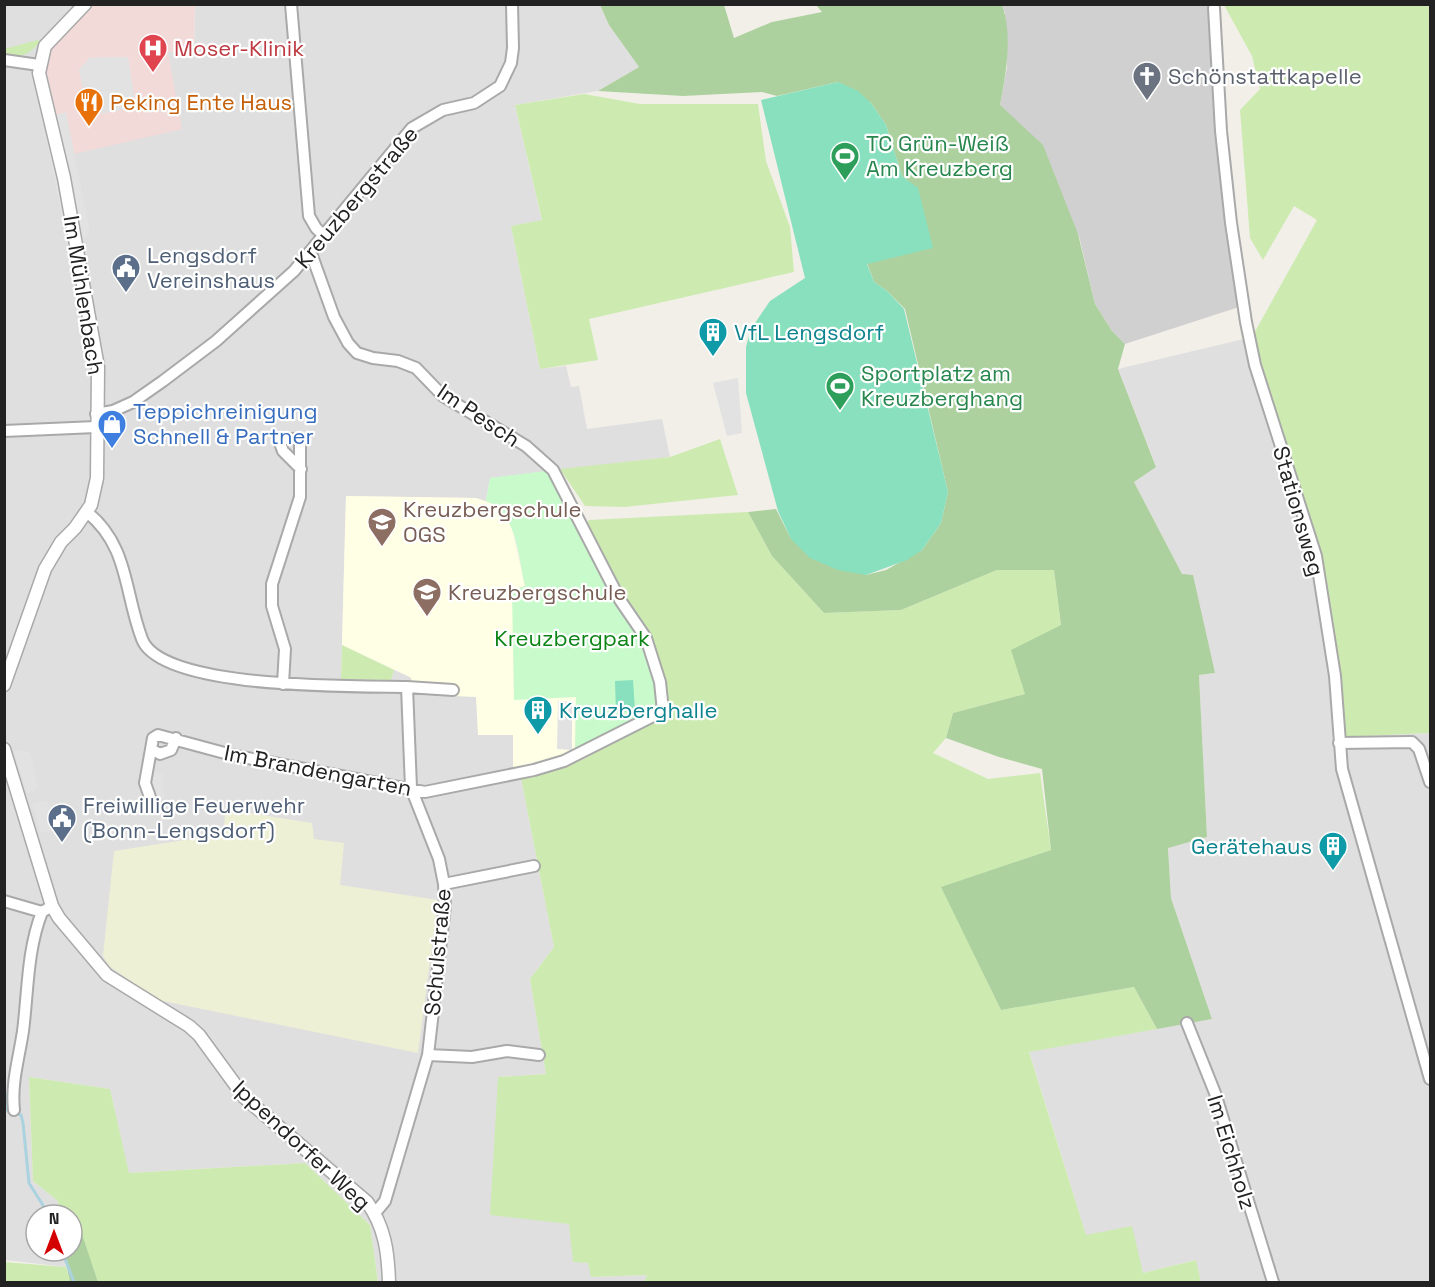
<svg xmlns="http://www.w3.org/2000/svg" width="1435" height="1287" font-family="'Space Grotesk',sans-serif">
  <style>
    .residential { fill: #e0dfdf }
    .commercial { fill: #f2dad9 }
    .education { fill: #ffffe5 }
    .religious { fill: #d0d0d0 }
    .farmland { fill: #eef0d5 }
    .grass { fill: #cdebb0 }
    .forest { fill: #add19e }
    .park { fill: #c8facc }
    .pitch { fill: #88e0be }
    .parking { fill: #e2e2e2 }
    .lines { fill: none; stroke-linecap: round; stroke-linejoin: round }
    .stream { stroke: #aad3df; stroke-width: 3 }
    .minor-casing { stroke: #a9a9a9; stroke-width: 14 }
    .tertiary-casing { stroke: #a9a9a9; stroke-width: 15 }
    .minor { stroke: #fff; stroke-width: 10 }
    .tertiary { stroke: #fff; stroke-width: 12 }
    .labels { text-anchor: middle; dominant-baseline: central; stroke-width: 4.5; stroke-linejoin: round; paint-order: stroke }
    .health-label { font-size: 22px; fill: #be3a42; stroke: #fff; text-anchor: start }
    .worship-label { font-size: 22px; fill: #5b616d; stroke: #fff; text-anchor: start }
    .food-label { font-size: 22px; fill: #c56008; stroke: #fff; text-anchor: start }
    .leisure-label { font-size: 22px; fill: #27864d; stroke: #fff; text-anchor: start }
    .street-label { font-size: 22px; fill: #222; stroke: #fff }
    .service-label { font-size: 22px; fill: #4e5e75; stroke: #fff; text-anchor: start }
    .culture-label { font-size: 22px; fill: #0d838f; stroke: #fff; text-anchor: start }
    .shop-label { font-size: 22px; fill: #366cbe; stroke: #fff; text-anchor: start }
    .education-label { font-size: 22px; fill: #785e54; stroke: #fff; text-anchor: start }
    .park-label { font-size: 22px; fill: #0c8416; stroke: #fff }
  </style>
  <rect width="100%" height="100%" fill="#f2efe9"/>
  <path class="residential" d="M4 5H90L168 52 194 51 195 5H600L609 25 639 67 598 91 515 105 542 221 511 226 540 369 566 366 571 387 579 386 587 429 662 419 670 457 490 478 486 501 476 498 346 496 341 678 390 680 394 670 410 677 476 697 513 735V768L521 778 554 947 530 979 546 1074 498 1077 588 1263 592 1277 647 1275 644 1282H378L370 1225 305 1163 128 1173 110 1089 29 1077 33 1181 58 1201 59 1215H36V1251H63L66 1267 5 1260Z
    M1252 337 1321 556 1341 672 1343 737 1430 733V1282H1201L1195 1260 1143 1273 1086 1235 1029 1051 1212 1019 1171 898 1168 847 1207 837 1199 675 1215 673 1182 574 1134 482 1156 466 1118 369Z"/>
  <path class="commercial" d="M90 5H195L194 51 168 52 182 129 61 157 41 71 44 53Z"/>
  <path class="education" d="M346 496 476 498 496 505 511 523 525 587 514 699 576 697 575 751 513 768V735H478L476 697 453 696V687L414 683 410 677 342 645Z"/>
  <path class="religious" d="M1002 5H1208L1239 307 1125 344 1112 331 1095 304 1079 236 1000 105 1007 67 1005 13Z"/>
  <path class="farmland" d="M225 809 312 823 314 839 344 843 340 885 438 900 418 1053 158 1000 109 966 103 956 114 851 224 834Z"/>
  <path class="grass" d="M1224 5H1430V733L1343 737 1341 672 1321 556 1252 337 1317 220 1294 206 1263 260 1250 238 1240 110 1260 89 1252 56Z
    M38 40 40 42C30 54 20 59 5 55L4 49Z
    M584 94 640 104H758L766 161 790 227 794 272 589 319 598 360 540 369 511 226 542 220 515 105Z
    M720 439 738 495 624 507 585 506 560 469 670 457Z
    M748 512 772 556 824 613 901 610 997 570H1054L1061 625 1025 694 953 713 946 738 933 753 988 779 1040 773 1051 850 942 887 1001 1010 1134 987 1157 1029 1029 1052 1086 1235 1132 1226 1143 1273 1196 1260 1201 1282H644L647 1275 591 1277 588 1263 573 1262 569 1224 490 1215 498 1077 546 1074 530 979 554 947 521 778 582 760 666 715 662 680 586 525 589 520Z
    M342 645 394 670 391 680 341 679Z
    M29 1077 110 1089 129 1173 305 1163 370 1225 378 1282H98L81 1232 72 1234V1215H59L58 1201 33 1181Z
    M4 1262 66 1267 70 1282H5Z"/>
  <path class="forest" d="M600 5H724L734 38 772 22 822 12 816 5H1002C1013 35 1006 74 1000 105L1043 145 1078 234 1095 304 1112 331 1125 344 1118 369 1156 467 1134 482 1182 574 1193 575 1215 673 1199 675 1207 837 1168 848 1171 898 1212 1019 1157 1029 1134 987 1001 1010 941 887 1051 850 1042 769 999 757 946 738 953 713 1025 694 1011 650 1061 625 1054 570H997L901 610 824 613 772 556 748 512 776 509 791 539 866 575 886 570 922 550 941 523 948 492 905 309 887 291 874 282 867 263 917 189 902 176 886 125 871 103 838 82 777 96 762 92 683 96 598 91 639 67 609 25Z
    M81 1231 98 1282H70L63 1251H72V1234Z"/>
  <path class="park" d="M546 471 554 479C593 550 649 628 660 709L575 751 576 697 514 700 512 590 525 586C518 557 518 514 486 501L490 478Z"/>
  <path class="pitch" d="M838 82 858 91 871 103 886 125 902 176 918 188 933 248 867 264 874 282 887 291 904 309 948 492 941 523 922 550 907 560 866 575 838 570 810 558 791 539 778 511 746 393V347L751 329 770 301 805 278 761 100Z
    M633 680 635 711 616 712 615 681Z"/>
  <path class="parking" d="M109 57H128L136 107 101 114 95 106 87 108 79 70 89 58Z
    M66 112 90 232 82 242 56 115Z
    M48 131 73 258 70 259 45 132Z
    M74 284H77L93 384 89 381Z
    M738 378 742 433 727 436 713 383Z
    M558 701 572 702V750L557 749Z
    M22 750 30 753 38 787 32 792H27L14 752Z
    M152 772 163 774 161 788 166 797 157 801 153 788 148 787Z
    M47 801 54 829 47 833 40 831 32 803Z"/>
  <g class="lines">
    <path class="stream" d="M6 1094V1108L9 1112
      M16 1114 21 1115 23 1123 29 1183 49 1215
      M62 1251 74 1282"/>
    <g class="minor-casing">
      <path id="minor" d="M291 4 309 216 316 228 324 236
        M1214 8 1221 131 1231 223 1246 322 1255 365 1316 556 1335 676 1342 769 1430 1079
        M4 60 39 65
        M96 414 113 411 133 402 163 381 216 341 294 271 412 128 443 110 474 103 500 86 511 63 513 48 512 4
        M4 431 96 427
        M87 512C129 546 124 592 142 639 161 690 357 686 407 687L411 788 439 859 444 884 445 906 428 1055 385 1201 375 1213
        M283 684 285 649 272 606V584L300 497V442L297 439H282L280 443 283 451 301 469
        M407 687 453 690
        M1339 743 1412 742 1419 749 1430 782
        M151 749 160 754 171 750 176 738
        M151 800 145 783 153 738 158 735 232 755 425 792 534 770 564 761 663 711 660 682 646 638 620 600 553 470 526 446 443 396 416 368 398 361 373 358 357 353 348 343 334 317 311 253
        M444 884 534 866
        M4 901 42 912
        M1187 1023 1215 1093 1273 1282
        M428 1055 472 1057 507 1051 539 1055
        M14 1110C11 1083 19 1058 23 1031 28 992 27 950 42 912L52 906"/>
    </g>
    <g class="tertiary-casing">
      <path id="tertiary" d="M4 685 45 569 61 542 75 528 91 505 97 478 98 367 64 178 39 73 45 46 85 4
        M4 749 52 906 59 918 107 975 189 1026 199 1035 245 1098 367 1202C385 1227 388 1252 389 1282"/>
    </g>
    <use href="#minor" class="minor"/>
    <use href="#tertiary" class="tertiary"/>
  </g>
  <defs>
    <g id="hospital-pin" transform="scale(1.5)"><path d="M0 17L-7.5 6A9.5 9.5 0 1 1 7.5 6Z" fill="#e0444e" stroke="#fff"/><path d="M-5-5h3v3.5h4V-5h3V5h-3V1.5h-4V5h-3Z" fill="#fff"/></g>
    <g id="church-pin" transform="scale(1.5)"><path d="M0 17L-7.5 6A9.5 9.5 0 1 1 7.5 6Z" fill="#6b7280" stroke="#fff"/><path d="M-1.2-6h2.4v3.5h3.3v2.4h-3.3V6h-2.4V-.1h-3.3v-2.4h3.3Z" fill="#fff"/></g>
    <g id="restaurant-pin" transform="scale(1.5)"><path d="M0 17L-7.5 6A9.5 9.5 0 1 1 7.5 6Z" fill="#e8710a" stroke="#fff"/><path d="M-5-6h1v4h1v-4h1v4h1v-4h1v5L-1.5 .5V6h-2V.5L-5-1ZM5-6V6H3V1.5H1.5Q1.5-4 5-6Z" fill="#fff"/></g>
    <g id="stadium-pin" transform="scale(1.5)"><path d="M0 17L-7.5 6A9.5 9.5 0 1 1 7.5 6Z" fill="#2e9e5b" stroke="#fff"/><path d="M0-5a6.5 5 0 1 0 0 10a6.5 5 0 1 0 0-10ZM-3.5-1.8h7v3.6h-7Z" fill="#fff"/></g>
    <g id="civic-pin" transform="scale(1.5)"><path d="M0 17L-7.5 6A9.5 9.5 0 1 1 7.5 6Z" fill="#5c6f8a" stroke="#fff"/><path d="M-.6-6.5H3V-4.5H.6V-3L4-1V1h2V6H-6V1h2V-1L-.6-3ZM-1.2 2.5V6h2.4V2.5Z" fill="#fff"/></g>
    <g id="building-pin" transform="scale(1.5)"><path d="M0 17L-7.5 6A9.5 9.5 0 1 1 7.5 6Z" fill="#0f9aa8" stroke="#fff"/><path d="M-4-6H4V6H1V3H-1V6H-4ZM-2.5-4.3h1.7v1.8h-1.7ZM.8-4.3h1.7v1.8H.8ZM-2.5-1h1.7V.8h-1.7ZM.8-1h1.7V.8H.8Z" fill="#fff"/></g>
    <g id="shop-pin" transform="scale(1.5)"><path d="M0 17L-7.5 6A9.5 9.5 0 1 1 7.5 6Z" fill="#3f7fe0" stroke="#fff"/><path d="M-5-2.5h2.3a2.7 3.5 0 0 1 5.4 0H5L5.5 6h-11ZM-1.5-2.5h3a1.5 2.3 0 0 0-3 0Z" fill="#fff"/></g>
    <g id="school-pin" transform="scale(1.5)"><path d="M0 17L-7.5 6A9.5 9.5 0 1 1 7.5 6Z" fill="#8d6e63" stroke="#fff"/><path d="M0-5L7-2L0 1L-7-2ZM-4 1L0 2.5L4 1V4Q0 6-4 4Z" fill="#fff"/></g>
  </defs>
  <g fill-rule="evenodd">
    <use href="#hospital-pin" x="153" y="48"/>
    <use href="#church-pin" x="1147" y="76"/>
    <use href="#restaurant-pin" x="89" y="102"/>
    <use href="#stadium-pin" x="845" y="156"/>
    <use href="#civic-pin" x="126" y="268"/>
    <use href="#building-pin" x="713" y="332"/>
    <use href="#stadium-pin" x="840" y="386"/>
    <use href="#shop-pin" x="112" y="424"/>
    <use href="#school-pin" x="382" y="522"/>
    <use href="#school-pin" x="427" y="592"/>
    <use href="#building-pin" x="538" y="710"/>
    <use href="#civic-pin" x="62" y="818"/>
    <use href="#building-pin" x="1333" y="846"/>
  </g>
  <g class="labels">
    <g class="health-label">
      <text x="174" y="48">Moser-Klinik</text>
    </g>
    <g class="worship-label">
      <text x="1168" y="76">Schönstattkapelle</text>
    </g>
    <g class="food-label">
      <text x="110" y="102">Peking Ente Haus</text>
    </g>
    <g class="leisure-label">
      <text x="866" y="143">TC Grün-Weiß<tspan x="866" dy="25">Am Kreuzberg</tspan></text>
      <text x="861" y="373">Sportplatz am<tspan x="861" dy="25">Kreuzberghang</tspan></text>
    </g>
    <g class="street-label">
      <text transform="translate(356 197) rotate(-50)">Kreuzbergstraße</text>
      <text transform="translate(84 295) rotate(81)">Im Mühlenbach</text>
      <text transform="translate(479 415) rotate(34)">Im Pesch</text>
      <text transform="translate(1299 511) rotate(74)">Stationsweg</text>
      <text transform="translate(318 770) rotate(11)">Im Brandengarten</text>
      <text transform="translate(437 952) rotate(-85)">Schulstraße</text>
      <text transform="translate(302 1145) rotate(43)">Ippendorfer Weg</text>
      <text transform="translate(1232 1152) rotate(73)">Im Eichholz</text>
    </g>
    <g class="service-label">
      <text x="147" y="255">Lengsdorf<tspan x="147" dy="25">Vereinshaus</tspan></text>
      <text x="83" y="805">Freiwillige Feuerwehr<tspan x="83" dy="25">(Bonn-Lengsdorf)</tspan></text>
    </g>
    <g class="culture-label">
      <text x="734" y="332">VfL Lengsdorf</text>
      <text x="559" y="710">Kreuzberghalle</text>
      <text x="1312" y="846" text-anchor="end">Gerätehaus</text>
    </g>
    <g class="shop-label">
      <text x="133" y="411">Teppichreinigung<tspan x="133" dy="25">Schnell &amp; Partner</tspan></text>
    </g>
    <g class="education-label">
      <text x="403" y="509">Kreuzbergschule<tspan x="403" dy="25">OGS</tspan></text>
      <text x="448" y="592">Kreuzbergschule</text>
    </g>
    <g class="park-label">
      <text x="572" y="638">Kreuzbergpark</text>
    </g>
  </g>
  <rect width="1435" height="1287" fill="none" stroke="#222222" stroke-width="12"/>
  <g transform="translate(54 1233)"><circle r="28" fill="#ffffff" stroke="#a7a7a7" stroke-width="1.5"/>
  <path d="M0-4.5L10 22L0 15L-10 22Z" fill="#d40000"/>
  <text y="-9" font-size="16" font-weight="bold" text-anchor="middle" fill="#222222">N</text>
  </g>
</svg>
